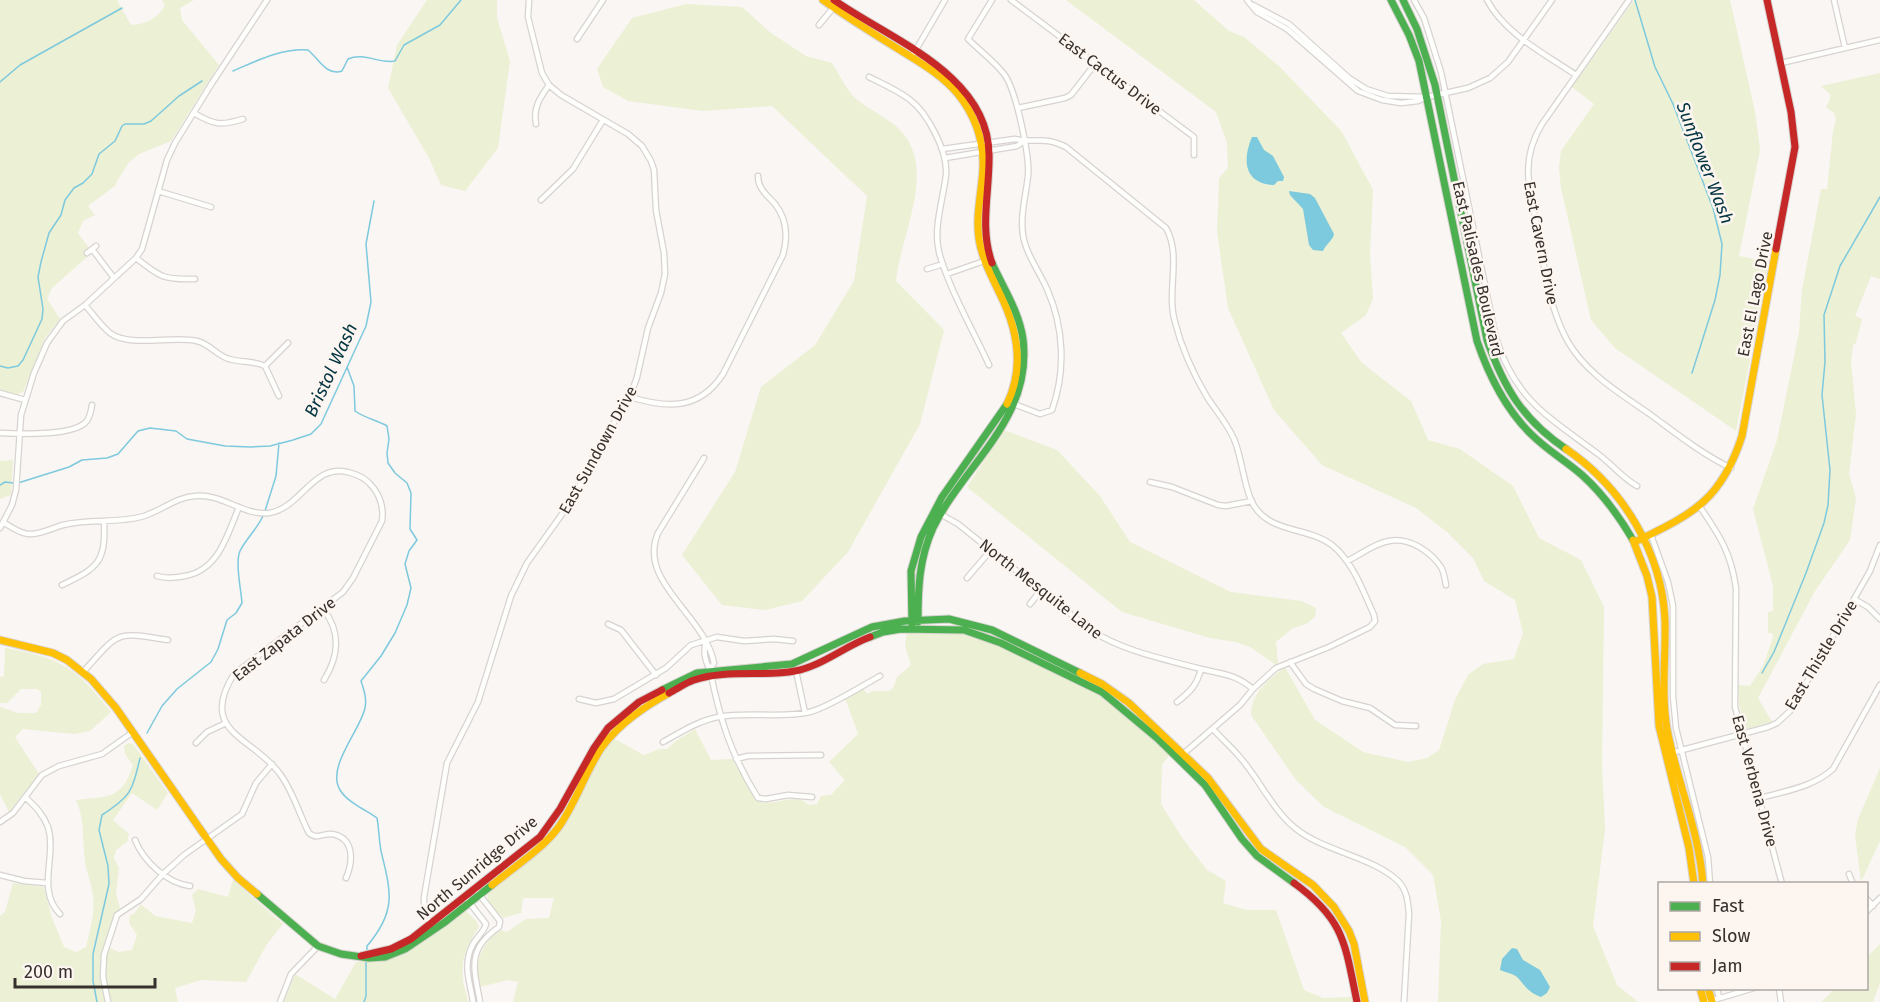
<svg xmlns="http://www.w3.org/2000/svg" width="1880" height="1002" font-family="'Fira Sans',sans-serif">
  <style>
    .green { fill: #ecf0d4 }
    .water { fill: #7dc9dd }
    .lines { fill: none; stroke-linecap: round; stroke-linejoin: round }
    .stream { stroke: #7dc9dd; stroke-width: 1.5 }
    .street-casing { stroke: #d7d3d0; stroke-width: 7 }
    .fast-casing { stroke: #d7d3d0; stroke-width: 9 }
    .slow-casing { stroke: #d7d3d0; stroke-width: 9 }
    .jam-casing { stroke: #d7d3d0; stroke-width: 9 }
    .street { stroke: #fefefd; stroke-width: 4.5 }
    .fast { stroke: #4caf50; stroke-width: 7 }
    .slow { stroke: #ffc107; stroke-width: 7 }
    .jam { stroke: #c62828; stroke-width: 7 }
    .labels { text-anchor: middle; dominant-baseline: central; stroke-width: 5; stroke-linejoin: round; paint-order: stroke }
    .street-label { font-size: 16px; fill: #36312d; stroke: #fdf5f0 }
    .water-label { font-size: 18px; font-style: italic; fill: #003440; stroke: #fdf5f0 }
  </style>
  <rect width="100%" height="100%" fill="#faf6f3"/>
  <path class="green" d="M0 0H117L131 25C147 24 156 19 165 6L162 0H194L180 8 182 20 219 65 171 141 139 154 129 162 116 183V185L88 206 95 215 83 221 78 233 89 248 83 253 87 257 52 288 47 299 60 319 45 338 23 392 16 395 0 390Z
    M427 0H497V18L510 61 498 148 465 191 441 185 429 158 388 88 397 45Z
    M1066 0H1194L1229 31 1244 37 1279 66 1342 132 1373 190 1370 254 1373 299 1366 315 1341 333 1362 363 1411 401 1428 440 1460 449 1513 486 1539 538 1581 560 1604 607 1602 765 1605 829 1593 926 1617 985 1638 1002H1438L1441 921 1433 875 1405 847 1324 807 1296 780 1251 715C1251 693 1267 682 1282 669L1250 647 1236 642 1210 638 1122 612 967 487 1004 430 1057 450 1100 496 1130 542 1231 592 1301 601 1316 608 1315 617 1306 624 1293 628 1276 642 1278 663 1285 667 1315 720 1363 752 1408 762 1427 758 1439 750 1455 700 1468 675 1483 664 1514 659 1523 633 1515 600 1484 581 1473 558 1447 532 1416 508 1322 465 1274 410 1228 308 1217 232 1219 178 1228 168 1227 143 1216 112Z
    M1634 0H1730L1755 112 1760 150 1739 256 1769 262 1736 431 1615 348 1591 320 1561 188 1559 168 1561 151 1594 104 1572 87Z
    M686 4 742 7 771 33 806 56 832 63C839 74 846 89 855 98 868 109 884 116 897 127 940 166 900 235 896 281L944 330 920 424 848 552 802 601 765 610 722 605 682 555 735 472 761 387 815 345 854 281 867 196 772 106 703 111 628 101 603 87 597 69 632 18Z
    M1880 73V279L1871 276 1855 316 1862 319 1856 343 1853 345 1851 361 1856 414 1849 474 1856 498 1850 540 1815 591 1758 698 1772 722 1746 729 1743 726 1739 703 1738 685 1750 686 1763 666 1773 637 1772 633H1768V612L1773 611V586L1753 509 1777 440 1799 332 1802 290 1821 189H1827L1833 131 1836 119 1834 113 1826 107 1830 99V94L1821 86Z
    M13 460 11 495 0 499V461Z
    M951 630 988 639 1113 701 1170 754 1162 765 1161 804 1183 839 1207 870 1226 881 1223 903 1246 910H1276L1304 990 1323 998 1354 997 1355 1002H513L518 982 508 980 480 987C473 964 481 943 501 930L507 932 526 919 549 918 554 898H523L521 913 503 918 488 901 487 892 541 850 554 836 602 753 613 738 644 755 659 749H667L676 741 695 729 711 760 732 759 755 799C771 811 793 789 809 805L817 804 821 796 831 795 845 780 829 762 858 734 845 698 863 688 867 694 872 691H889L893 688 897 677 911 665 905 646 907 632Z
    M5 648C61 658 76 667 111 712L90 731 74 734 23 729 15 737 39 774 9 812 0 794V707L18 713H36L41 705V692L37 689H21L7 703H0V677L4 676Z
    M129 743 133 744 168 793 157 810 132 793 113 820 129 834 127 842 116 850 114 858 119 868 116 893 121 912 108 947 119 952 132 950 137 935 129 923 130 915 134 914 141 904 155 916 192 923 196 911 192 895 198 889 228 897 233 880 283 924 267 944 246 982 201 980 175 988 178 1002H0V916L5 912 13 883 44 887 52 918 64 947 76 952 86 947C90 930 95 914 93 896 92 884 86 872 85 860 82 839 85 819 76 800 108 796 122 800 133 765L125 754 124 746Z
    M1880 768V841L1861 882 1855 835 1858 819Z
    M465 910 477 922 479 927C469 942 460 959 463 978 463 986 467 994 468 1002H284L295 974 335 999 356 962C406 961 428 939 465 910Z
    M1880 944V983L1873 1002H1821L1835 989 1866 988 1867 957Z"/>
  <path class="water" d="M1252 137H1257L1264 150 1273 156 1284 177 1283 181H1278L1274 185C1244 184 1242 160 1252 137Z
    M1289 191 1310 194 1315 198 1334 234C1333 240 1326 244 1323 251L1313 250 1309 245 1303 209 1290 195Z
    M1512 948 1517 949 1523 960 1540 970 1550 987 1547 993 1541 997C1529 993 1526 987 1518 978 1513 973 1506 973 1500 970L1502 959Z"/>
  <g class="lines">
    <path class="stream" d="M1635 0 1655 67 1673 104 1713 208 1722 244 1720 275 1715 300 1692 373
      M233 71C256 61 282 48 308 50 319 59 326 76 342 71L348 59C364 52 379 64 395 61L404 45 440 25 461 0
      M0 82 20 65 122 8
      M0 366 8 368 18 366 23 360 42 319 43 309 38 277 41 262 49 233 61 215 65 200 74 188 83 183 92 174 99 154 115 141 122 126 125 124H144L151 121 179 96 202 81
      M347 367 354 386 355 411C365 418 376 420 387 426L389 439 387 453 388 463 395 473 407 483 411 493 410 529 417 540 409 551 405 564 411 588 407 605 395 633 381 656 361 681C364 690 367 699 365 708 360 731 326 767 340 790 347 802 366 810 377 818 379 829 379 840 381 851 391 892 397 911 367 946V951
      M18 483 69 467 82 460 107 458 118 454 138 431 150 428 176 431 187 439 225 446 251 447 270 446 293 440 311 434 321 424 366 326 371 302 366 244 374 201
      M0 485 5 482 13 483
      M265 511 276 476 279 443
      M1762 673 1774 652 1806 573 1824 523 1828 505 1830 470 1822 395 1825 362 1824 315 1840 266 1880 197
      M147 733 162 706 177 689 211 662 218 649 227 620 236 613 242 603C241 589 235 563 240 551 246 539 257 529 263 516
      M97 1002 93 981V954L109 884 108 866 99 830 102 815C131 796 132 792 140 758
      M364 1002 366 996V961"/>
    <g class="street-casing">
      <path id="street" d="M992 0 968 39C980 51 994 61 1004 74 1016 89 1030 157 1028 176 1026 195 1020 215 1023 235 1026 254 1039 271 1047 289 1064 327 1066 371 1052 410L1040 414 1014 404
        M1011 0 1194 137V155
        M1247 0 1257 12 1287 29 1358 91 1382 100 1401 103 1418 101 1427 97 1468 88 1490 78 1508 62 1552 0
        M1414 0 1424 18 1441 72 1496 338C1516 401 1549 417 1598 454 1612 464 1622 478 1637 486
        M1487 0C1505 34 1545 54 1576 75
        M1629 0 1542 124C1520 160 1529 188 1537 226 1544 264 1548 305 1567 340 1585 373 1621 394 1651 415 1677 434 1702 454 1731 468
        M1834 0 1845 48
        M1253 5 1289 24 1349 78 1366 89 1388 96 1427 97
        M819 25 833 8
        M577 39 603 0
        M914 53 945 0
        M1781 63 1880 40
        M869 77C883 84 897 90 909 99 928 113 948 152 946 175 943 200 933 228 939 252 948 287 974 332 989 365
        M1018 108 1065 98 1071 95 1095 64
        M194 113C214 125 221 126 243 119
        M536 124C533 107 540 98 549 85
        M942 149 1015 139C1037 144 1042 135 1066 147L1166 228C1182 256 1166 291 1175 322 1181 346 1194 375 1207 397 1216 411 1227 423 1234 439 1242 458 1243 481 1251 500 1266 534 1307 526 1332 545 1353 562 1363 591 1374 615L1375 621 1370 627 1329 647 1276 668 1253 689 1240 705 1182 755
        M945 158 1017 146 1024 141
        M158 191 211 207
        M541 200 573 169 603 120
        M92 249 114 278
        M87 253 96 246
        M136 258C160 277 163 280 195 279
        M927 269 943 264
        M947 274 987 260
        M85 305C93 314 101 326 110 333 130 348 173 335 197 341 210 344 217 356 229 359 243 363 251 360 265 366L279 396
        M265 366 288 343
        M0 393 25 400
        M630 397C666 408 699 411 723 374L783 255C788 237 787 219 775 204 767 195 758 189 758 176
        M0 433C20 434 70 436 85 423 90 419 91 411 92 405
        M704 458 658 533C637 582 705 615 714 663L710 670
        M1150 482 1172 487 1218 505 1226 506 1252 501
        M1700 507C1720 536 1731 553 1736 588L1735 707 1782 884
        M935 511 958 524 1092 631C1124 651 1160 658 1197 668 1220 674 1234 673 1253 689
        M3 522C11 527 19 533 28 534 40 535 52 528 63 525 89 518 118 524 144 516 162 510 177 497 195 496 222 493 243 516 269 513 302 508 313 461 351 473 358 475 365 478 370 484 380 494 384 508 382 521L353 578 343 592 234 674C197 733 254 737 280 774 293 791 299 814 309 833 317 840 323 833 332 834 355 838 353 862 346 878
        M0 528 12 505 16 490 21 415 34 373 47 343 63 321 85 305 136 258 142 249 167 160 175 143 212 83 267 0
        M1651 535 1668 582 1673 606V696L1676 728 1708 857 1710 884
        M1347 561C1360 555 1375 543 1389 541 1409 537 1430 551 1441 567 1444 572 1445 580 1446 585
        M157 576C167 579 175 578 185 576 219 570 227 535 239 507
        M967 578 991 550
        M62 585C98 568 106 562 104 521
        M1854 599 1868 607 1880 619
        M1030 604 1041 590
        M323 609C341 631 339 656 324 680
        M608 624 621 630 656 675
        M706 641C703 651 705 661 710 670 720 720 731 755 758 798L766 799 788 795 812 797
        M1290 662 1306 684 1314 689 1342 701 1370 708 1395 725 1416 726
        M84 671C119 632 115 631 168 640
        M796 671 805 713
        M579 699 596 703 614 699 666 668 691 645 717 637 744 641 774 639 793 641
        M1177 702C1190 692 1197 685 1201 669
        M1213 729C1221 738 1230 746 1238 755 1259 778 1271 808 1295 828 1323 851 1372 857 1397 880 1407 889 1408 902 1409 914L1404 1002
        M663 742C681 732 698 721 718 717 748 711 780 719 810 712 829 707 862 686 880 676
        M196 743 207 732 226 723
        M1671 753 1768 727 1777 723 1790 711 1870 571 1880 545
        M736 759 748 756 821 755
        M25 797C35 806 43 814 48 827 57 856 36 890 60 914
        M1760 798C1786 791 1813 787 1833 769L1880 685
        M0 822 13 813 42 775 59 766 102 754 133 732
        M135 840C144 862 167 883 190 886
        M1849 874 1853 884
        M0 875 24 881 47 883
        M475 889 500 921 499 927C466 950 474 968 480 1002
        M465 897 486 924C484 932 477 937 473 944 462 965 470 981 473 1002
        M1866 898 1873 906
        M1866 912 1880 898
        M430 925 424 907V897L447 763 478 702 511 596 527 563 575 496 594 454 630 397 637 377 648 328 661 293 665 274 664 253 656 210 654 170 651 161 642 146 628 134 561 95 549 85 542 73 528 17 529 0
        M1717 988 1719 998
        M1779 988 1781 1002
        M108 1002 103 977 104 955 117 915 141 899 163 874 184 855 242 814 256 783 272 764
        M280 1002 291 974 318 946
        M1707 1002 1754 988"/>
    </g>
    <g class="fast-casing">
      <path id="fast" d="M1391 0 1409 35 1419 61 1477 341C1489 376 1505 409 1532 435 1547 450 1566 461 1582 475 1603 494 1619 516 1633 540
        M1403 0 1417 29 1435 85 1487 340C1504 388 1523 420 1566 449
        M918 622C918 588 919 559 933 528 964 464 1033 419 1023 339 1019 311 1003 288 992 263
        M912 624 911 571 921 537 942 497 1007 404
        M870 637 883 632 901 629 964 630 1001 643 1102 692 1157 738 1205 785 1242 839 1257 856 1294 883
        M662 690 697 673 792 664 872 627 905 621 949 619 992 630 1080 673
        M257 894 318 946 341 954 369 958 385 957 405 949 445 922 492 885"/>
    </g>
    <g class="slow-casing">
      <path id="slow" d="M823 0C848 18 874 34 900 50 921 63 942 75 958 94 978 119 986 149 982 180 980 200 976 219 979 239 982 259 992 277 1000 294 1018 330 1025 367 1007 404
        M1566 449C1622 487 1662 552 1665 620 1666 657 1661 693 1667 729 1677 782 1699 830 1703 884
        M1633 540 1647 576 1652 597 1659 726 1689 848 1694 884
        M1639 540C1695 513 1722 498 1742 436L1776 249
        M0 640 53 653 67 660 91 679 116 708 221 859 238 878 257 894
        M1080 673 1102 684 1129 703 1208 778 1261 849 1313 885 1334 907 1349 931 1354 944 1365 1002
        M492 885C514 867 541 850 558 828 576 803 585 772 602 747 620 723 644 707 669 693
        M1700 988 1704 1002
        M1708 988 1712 1002"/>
    </g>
    <g class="jam-casing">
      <path id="jam" d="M834 0C889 39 988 74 989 154 990 191 979 227 992 263
        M1767 0 1791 112 1795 147 1776 249
        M669 693C677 689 685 683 694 680 726 669 762 677 795 671 822 666 845 646 870 637
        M1294 883C1345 920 1345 944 1357 1002
        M361 956 391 949 411 939 540 837 560 809 594 748 608 728 639 702 662 690"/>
    </g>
    <use href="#street" class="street"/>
    <use href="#fast" class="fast"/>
    <use href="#slow" class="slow"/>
    <use href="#jam" class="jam"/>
  </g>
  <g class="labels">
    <g class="street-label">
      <text transform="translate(1110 74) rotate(37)">East Cactus Drive</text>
      <text transform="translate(1541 243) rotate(79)">East Cavern Drive</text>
      <text transform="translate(1478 269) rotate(77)">East Palisades Boulevard</text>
      <text transform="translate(1755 294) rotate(-79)">East El Lago Drive</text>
      <text transform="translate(598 450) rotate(-61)">East Sundown Drive</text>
      <text transform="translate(1041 589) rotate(38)">North Mesquite Lane</text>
      <text transform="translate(284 639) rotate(-38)">East Zapata Drive</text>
      <text transform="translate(1821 655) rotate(-59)">East Thistle Drive</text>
      <text transform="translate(1755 781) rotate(75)">East Verbena Drive</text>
      <text transform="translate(477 868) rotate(-40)">North Sunridge Drive</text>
    </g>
    <g class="water-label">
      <text transform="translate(1705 163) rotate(69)">Sunflower Wash</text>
      <text transform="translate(331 370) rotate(-65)">Bristol Wash</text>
    </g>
  </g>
  <rect x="1658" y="882" width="210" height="108" fill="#fdf5f0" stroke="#ada7a2" stroke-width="1.5"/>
  <rect x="1670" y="902" width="30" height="9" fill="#4caf50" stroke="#ada7a2" stroke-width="1.5"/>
  <text x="1712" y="912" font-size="18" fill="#36312d">Fast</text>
  <rect x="1670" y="932" width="30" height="9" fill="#ffc107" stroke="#ada7a2" stroke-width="1.5"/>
  <text x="1712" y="942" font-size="18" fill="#36312d">Slow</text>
  <rect x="1670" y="962" width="30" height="9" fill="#c62828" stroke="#ada7a2" stroke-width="1.5"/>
  <text x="1712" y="972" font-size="18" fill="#36312d">Jam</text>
  <path d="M15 978v9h140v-9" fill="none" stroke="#36312d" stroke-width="3"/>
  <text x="24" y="978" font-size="18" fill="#36312d" stroke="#fdf5f0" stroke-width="4.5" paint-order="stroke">200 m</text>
</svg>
